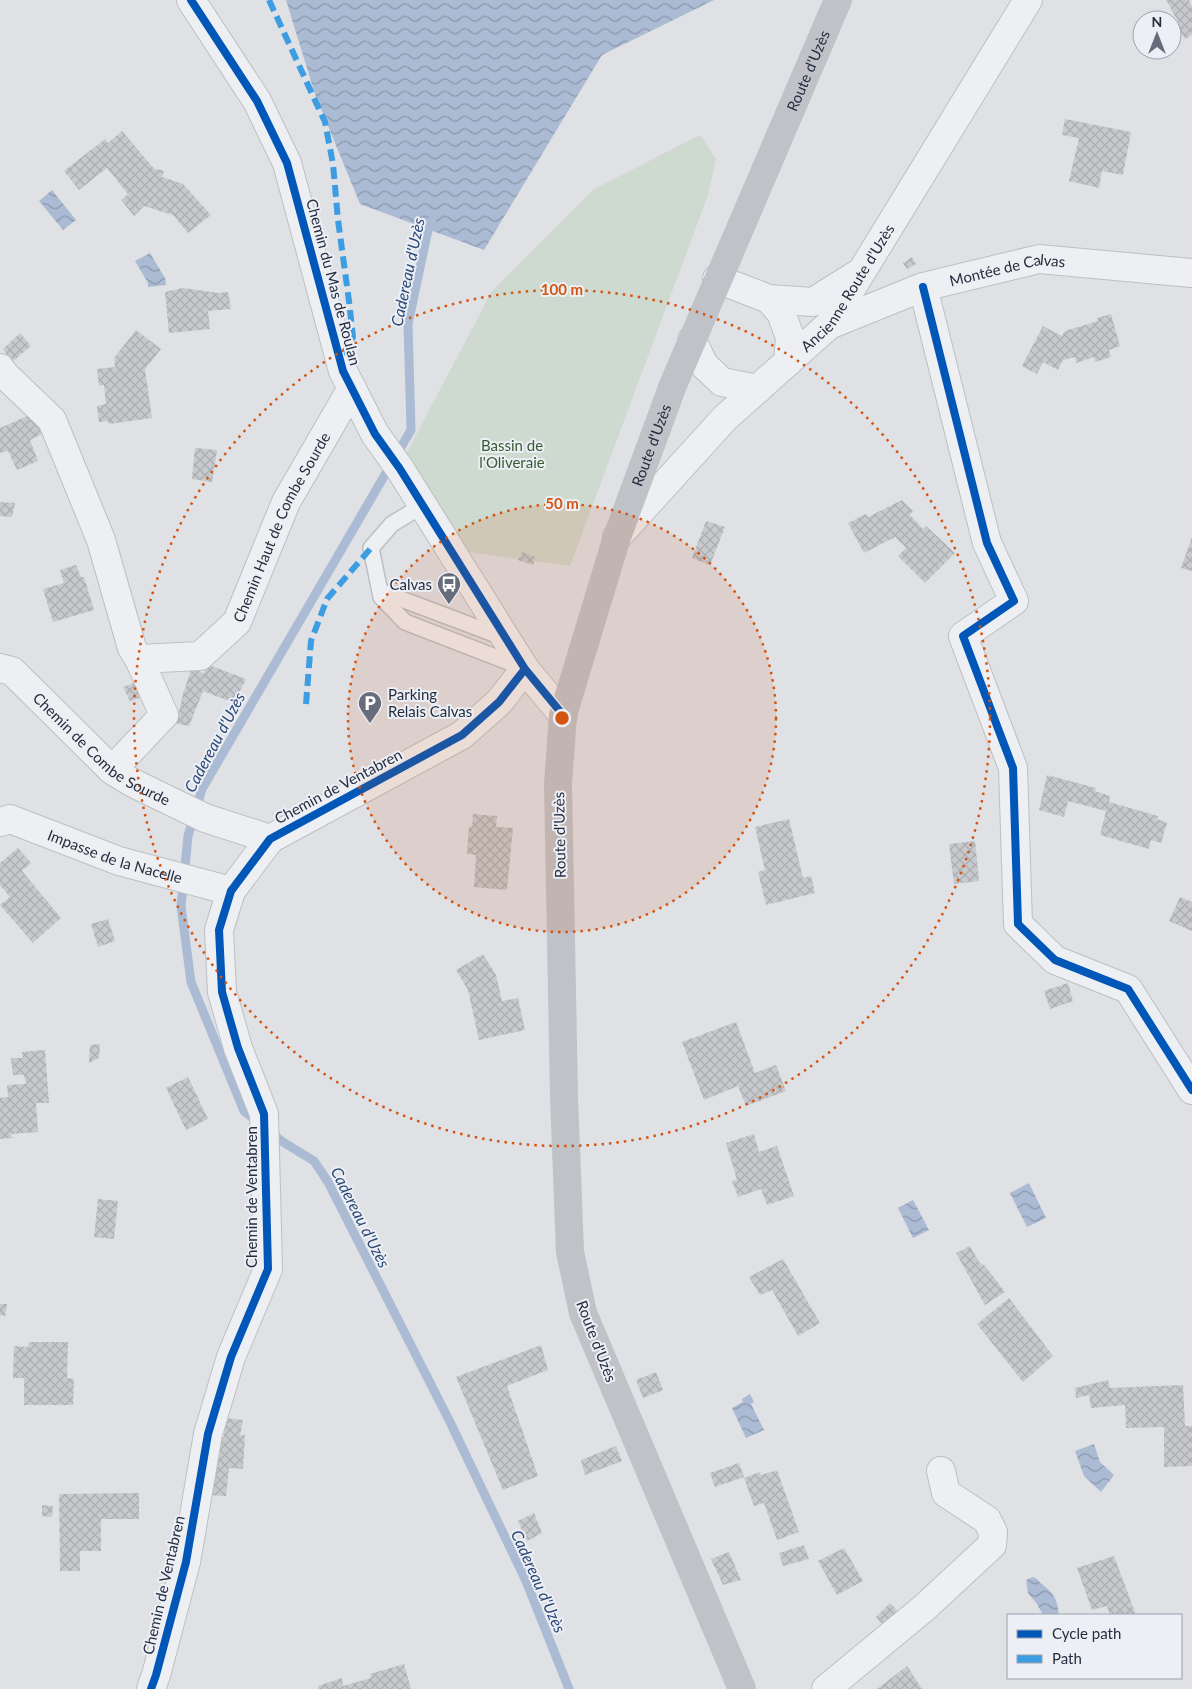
<svg xmlns="http://www.w3.org/2000/svg" width="1192" height="1689" font-family="Lato,sans-serif">
  <style>
    .park { fill: #ced9cf }
    .water { fill: url(#water-waves) }
    .lines { fill: none; stroke-linecap: round; stroke-linejoin: round }
    .stream { stroke: #aabbd3; stroke-width: 9 }
    .building { fill: url(#building-cross-hatch) }
    .lane-casing { stroke: #bdbfc3; stroke-width: 18 }
    .street-casing { stroke: #bdbfc3; stroke-width: 30 }
    .lane { stroke: #eeeff2; stroke-width: 15 }
    .street { stroke: #eeeff2; stroke-width: 28 }
    .secondary { stroke: #c0c2c8; stroke-width: 28 }
    .quiet { stroke: #3c9de3; stroke-width: 6; stroke-dasharray: 12 6; stroke-linecap: butt }
    .cycleway-casing { stroke: #eceff5; stroke-width: 11 }
    .cycleway { stroke: #0057b8; stroke-width: 8 }
    .ring { fill: none; stroke: #d45511; stroke-width: 2.5; stroke-dasharray: 2.5 5 }
    .labels { text-anchor: middle; dominant-baseline: central; stroke-width: 4; stroke-linejoin: round; paint-order: stroke }
    .street-label { font-size: 15px; fill: #252d3f; stroke: #eceff5 }
    .park-label { font-size: 15px; fill: #375c31; stroke: #eceff5 }
    .poi-label { font-size: 15px; fill: #252d3f; stroke: #eceff5; text-anchor: end }
    .water-label { font-size: 16px; font-style: italic; fill: #2c4976; stroke: #eceff5 }
    .centre { fill: #d45511; stroke: #eceff5; stroke-width: 2.5 }
    .ring-label { font-size: 15px; text-anchor: middle; font-weight: bold; fill: #d45511; stroke: #eceff5; stroke-width: 4; stroke-linejoin: round; paint-order: stroke }
  </style>
  <defs>
    <pattern id="water-waves" width="16" height="10" patternUnits="userSpaceOnUse" patternTransform="scale(1.25)"><rect width="16" height="10" fill="#aabbd3"/><path d="M0 5q4-4 8 0t8 0" fill="none" stroke="#8a98ad"/></pattern>
    <pattern id="building-cross-hatch" width="8" height="8" patternUnits="userSpaceOnUse" patternTransform="scale(1.25)"><rect width="8" height="8" fill="#c7c9cd"/><path d="M0 0l8 8M0 8l8-8" fill="none" stroke="#abadb1"/></pattern>
  </defs>
  <rect width="100%" height="100%" fill="#dfe1e5"/>
  <path class="park" d="M700 135 716 159 708 195 570 566 460 551 404 458 492 291 594 189Z"/>
  <path class="water" d="M286 0H714L602 55 484 250 360 204 315 94Z
    M52 190 76 220 63 230 39 201Z
    M150 253 165 278 166 285 148 287V283L135 261Z
    M1029 1183 1046 1218 1027 1227 1010 1193Z
    M913 1200 929 1230 913 1238 898 1208Z
    M750 1394 754 1402 751 1404 764 1430 746 1438 732 1408 743 1402 742 1399Z
    M1094 1444 1100 1462 1114 1475 1101 1492 1084 1476 1075 1451Z
    M1033 1577C1038 1579 1038 1581 1042 1584 1055 1595 1057 1599 1059 1615H1043L1037 1604 1028 1593 1026 1580Z"/>
  <g class="lines">
    <path class="stream" d="M258 1122 244 1111 191 982 181 906 188 836 202 789 411 430 408 324 428 230 432 220
      M270 1132 283 1142 314 1161 328 1182 450 1422 526 1581 569 1689"/>
  </g>
  <path class="building" d="M1166 0H1189L1192 7V35L1185 39 1177 25 1179 23Z
    M1065 119 1131 132 1123 175 1102 171 1099 188 1069 181 1079 138 1062 135Z
    M122 131 155 170 157 169 164 171 162 177 183 184 211 215 188 233 173 215 144 206 134 216 121 200 128 194 107 168 79 190 64 171 105 139 108 143Z
    M912 257 916 264 907 269 903 263Z
    M183 288 218 293 228 292 231 309 208 311 210 329 169 333 165 292Z
    M1111 314 1120 346 1109 350 1111 357 1095 362 1094 357 1076 363 1075 357 1063 360 1058 370 1043 362 1037 374 1022 366 1043 326 1062 336 1065 331 1098 321 1097 318Z
    M136 330 161 349 145 369 152 418 109 424 108 421 99 422 97 406 106 404 104 385 99 386 97 369 115 367 114 358Z
    M20 333 31 346 12 362 3 349Z
    M32 414 42 434 30 440 38 461 17 470 8 451 0 453V428Z
    M195 448 217 450 212 482 192 479Z
    M902 500 913 511 910 515 923 529 926 526 955 553 925 583 898 556 906 548 895 537 864 553 848 523 866 514 868 517Z
    M0 502 15 503 12 517 0 516Z
    M706 521 725 527 710 565 692 558Z
    M1192 537V571L1181 568Z
    M522 552 536 557 533 565 518 560Z
    M76 565 81 577H84L94 610 53 622 43 589 64 583 60 570Z
    M206 664 246 679 234 703 203 691 189 726 174 723 178 716 183 694 192 667 204 674Z
    M138 681 143 697 130 701 123 687Z
    M1047 775 1096 788 1095 791 1110 796 1109 802 1158 816 1157 819 1167 823 1161 843 1151 840 1149 849 1100 835 1106 811 1068 801 1064 817 1039 810Z
    M473 814 497 816 496 827 513 828 507 890 474 887 476 855 467 854 469 826 472 827Z
    M789 819 803 878 811 876 815 893 766 905 758 872 765 870 755 827Z
    M975 841 979 881 954 884 949 844Z
    M18 848 31 863 22 871 61 918 33 943 0 905 10 897 0 885V863Z
    M1180 897 1192 902V931L1169 921Z
    M108 919 115 941 98 947 91 924Z
    M483 954 496 975 502 1001 518 998 525 1030 479 1040 468 990 456 970Z
    M1068 983 1073 1001 1050 1009 1044 991Z
    M736 1022 755 1073 776 1065 786 1091 746 1106 738 1086 704 1100 682 1042Z
    M100 1044 99 1058 89 1063 90 1045Z
    M45 1050 49 1103H36L38 1132 11 1134 12 1138 0 1139V1098L8 1097 7 1085 26 1084 24 1075H13L11 1058H23L22 1052Z
    M188 1077 208 1119 186 1130 166 1088Z
    M754 1134 759 1152 777 1146 794 1196 767 1205 761 1189 738 1197 732 1181 737 1180 726 1143Z
    M98 1199 118 1201 114 1239 94 1237Z
    M970 1246 979 1262 985 1266 1005 1292 985 1305 956 1253Z
    M783 1259 820 1323 798 1336 772 1290 760 1295 749 1277Z
    M1009 1298 1053 1356 1023 1382 977 1324Z
    M0 1304H7L5 1316 0 1315Z
    M29 1342H68L67 1378 74 1379 73 1405H24V1378H13L14 1346 28 1347Z
    M541 1345 548 1370 507 1386 538 1476 503 1490 456 1377Z
    M656 1372 663 1390 643 1398 636 1380Z
    M1108 1380 1110 1388 1183 1385 1185 1426H1192V1466L1164 1467V1427L1126 1428 1125 1405 1091 1408 1089 1395 1076 1398 1075 1388Z
    M225 1418 243 1420 240 1435H245L243 1469 229 1468 226 1496 209 1495 219 1437H224Z
    M616 1446 622 1461 585 1475 581 1460Z
    M739 1463 744 1477 715 1487 710 1473Z
    M777 1470 799 1532 777 1540 764 1503 754 1506 744 1478 760 1472 761 1475Z
    M139 1493V1519H101V1551H80V1571H60L59 1494Z
    M42 1505 53 1506 52 1517 42 1516Z
    M534 1513 542 1533 527 1541 518 1521Z
    M804 1545 809 1559 783 1566 779 1553Z
    M844 1548 863 1581 837 1595 818 1561Z
    M729 1552 741 1580 723 1585 711 1559Z
    M1114 1556 1136 1615H1110L1107 1606 1092 1610 1077 1568Z
    M890 1603 901 1614 886 1629 876 1617Z
    M404 1664 411 1689H319L318 1686 342 1678 343 1686 371 1678 370 1674Z
    M907 1666 922 1689H877Z"/>
  <g class="lines">
    <g class="lane-casing">
      <path id="lane" d="M423 505 392 524 371 548 381 597 405 622 524 668
        M380 591 502 637"/>
    </g>
    <g class="street-casing">
      <g id="street">
        <path d="M191 0 257 101 287 163 343 371 375 434 400 469 525 669 563 715"/>
        <path d="M717 279 769 299 813 302 856 275"/>
        <path d="M923 287 987 543 1014 601 963 636 1013 768 1018 924 1055 960 1128 989 1192 1090"/>
        <path d="M769 299 781 313 790 337 788 362"/>
        <path id="s1" d="M829 325 923 287 1039 259 1192 273"/>
        <path d="M692 340 704 365 722 382 758 389"/>
        <path d="M0 368 4 374 52 420 101 540 132 648 139 659 164 715 112 770"/>
        <path id="s2" d="M617 537 725 418 829 325 1028 0"/>
        <path id="s3" d="M139 659 200 656 237 622 286 502 352 388"/>
        <path id="s4" d="M0 668 12 671 112 770 131 782 205 818 270 839"/>
        <path id="s5" d="M0 822 10 819 119 861 231 891"/>
        <path d="M151 1689 156 1675 186 1562 208 1434 231 1357 268 1269 264 1114 238 1048 222 992 219 930 231 891 270 839 462 735 499 702 525 669"/>
        <path d="M826 1689 924 1608 992 1545 993 1532 987 1520 946 1493 941 1471"/>
      </g>
    </g>
    <use href="#lane" class="lane"/>
    <use href="#street" class="street"/>
    <path class="secondary" id="s6" d="M742 1689 583 1313 570 1252 564 1096 558 784 563 715 617 537 673 385 838 0"/>
    <path class="quiet" d="M269 0 325 122 333 164 338 220 349 301 353 337 340 358
      M306 704 311 641 327 599 371 548"/>
    <g class="cycleway-casing">
      <path id="cycleway" d="M191 0 257 101 287 163 343 371 375 434 400 469 525 669 563 715
        M923 287 987 543 1014 601 963 636 1013 768 1018 924 1055 960 1128 989 1192 1090
        M151 1689 156 1675 186 1562 208 1434 231 1357 268 1269 264 1114 238 1048 222 992 219 930 231 891 270 839 462 735 499 702 525 669"/>
    </g>
    <use href="#cycleway" class="cycleway"/>
  </g>
  <circle cx="562" cy="718" r="214" fill="#d45511" fill-opacity=".12"/>
  <g class="ring">
    <circle cx="562" cy="718" r="214"/>
    <circle cx="562" cy="718" r="428"/>
  </g>
  <defs>
    <g id="bus-pin" transform="scale(1.25)"><path d="M0 17L-7.5 6A9.5 9.5 0 1 1 7.5 6Z" fill="#666c79" stroke="#eceff5"/><path d="M-5-6H5V4H4V6H2V4H-2V6H-4V4H-5ZM-3.5-4V0h7V-4ZM-3.5 1.2v1.5H-2V1.2ZM2 1.2v1.5H3.5V1.2Z" fill="#fff"/></g>
    <g id="parking-pin" transform="scale(1.25)"><path d="M0 17L-7.5 6A9.5 9.5 0 1 1 7.5 6Z" fill="#666c79" stroke="#eceff5"/><path d="M-3.5-5.5H1a3.5 3.5 0 0 1 0 7H-1V5.5H-3.5ZM-1-3.4V-.6H.8a1.4 1.4 0 0 0 0-2.8Z" fill="#fff"/></g>
  </defs>
  <g fill-rule="evenodd">
    <use href="#bus-pin" x="449" y="584"/>
    <use href="#parking-pin" x="370" y="703"/>
  </g>
  <g class="labels">
    <g class="street-label">
      <text stroke="none"><textPath href="#s6" startOffset="1698">Route d'Uzès</textPath></text>
      <text stroke="none"><textPath href="#s1" startOffset="188">Montée de Calvas</textPath></text>
      <text transform="translate(334 282) rotate(75)">Chemin du Mas de Roulan</text>
      <text stroke="none"><textPath href="#s2" startOffset="341">Ancienne Route d'Uzès</textPath></text>
      <text stroke="none"><textPath href="#s6" startOffset="1292">Route d'Uzès</textPath></text>
      <text stroke="none"><textPath href="#s3" startOffset="216">Chemin Haut de Combe Sourde</textPath></text>
      <text stroke="none"><textPath href="#s4" startOffset="132">Chemin de Combe Sourde</textPath></text>
      <text transform="translate(338 786) rotate(-28)">Chemin de Ventabren</text>
      <text transform="translate(559 835) rotate(-91)">Route d'Uzès</text>
      <text stroke="none"><textPath href="#s5" startOffset="122">Impasse de la Nacelle</textPath></text>
      <text transform="translate(251 1197) rotate(-90)">Chemin de Ventabren</text>
      <text transform="translate(597 1341) rotate(69)">Route d'Uzès</text>
      <text transform="translate(163 1585) rotate(-77)">Chemin de Ventabren</text>
    </g>
    <g class="park-label">
      <text x="512" y="445">Bassin de<tspan x="512" dy="17">l'Oliveraie</tspan></text>
    </g>
    <g class="poi-label">
      <text x="432" y="584">Calvas</text>
      <text x="388" y="694" text-anchor="start">Parking<tspan x="388" dy="17">Relais Calvas</tspan></text>
    </g>
    <g class="water-label">
      <text transform="translate(407 272) rotate(-78)">Cadereau d'Uzès</text>
      <text transform="translate(214 742) rotate(-62)">Cadereau d'Uzès</text>
      <text transform="translate(361 1217) rotate(63)">Cadereau d'Uzès</text>
      <text transform="translate(539 1581) rotate(66)">Cadereau d'Uzès</text>
    </g>
  </g>
  <circle cx="562" cy="718" r="8" class="centre"/>
  <g class="ring-label">
    <text x="562" y="295">100 m</text>
    <text x="562" y="509">50 m</text>
  </g>
  <rect x="1007" y="1614" width="175" height="65" fill="#eceff5" stroke="#9ca1ac"/>
  <rect x="1017" y="1630" width="25" height="8" fill="#0057b8" stroke="#9ca1ac"/>
  <text x="1052" y="1639" font-size="15" fill="#252d3f">Cycle path</text>
  <rect x="1017" y="1655" width="25" height="8" fill="#3c9de3" stroke="#9ca1ac"/>
  <text x="1052" y="1664" font-size="15" fill="#252d3f">Path</text>
  <g transform="translate(1157 35)"><circle r="24" fill="#eceff5" stroke="#9ca1ac"/>
  <path d="M0-4L9 19L0 12L-9 19Z" fill="#666c79"/>
  <text y="-8" font-size="14" font-weight="bold" text-anchor="middle" fill="#252d3f">N</text>
  </g>
</svg>
